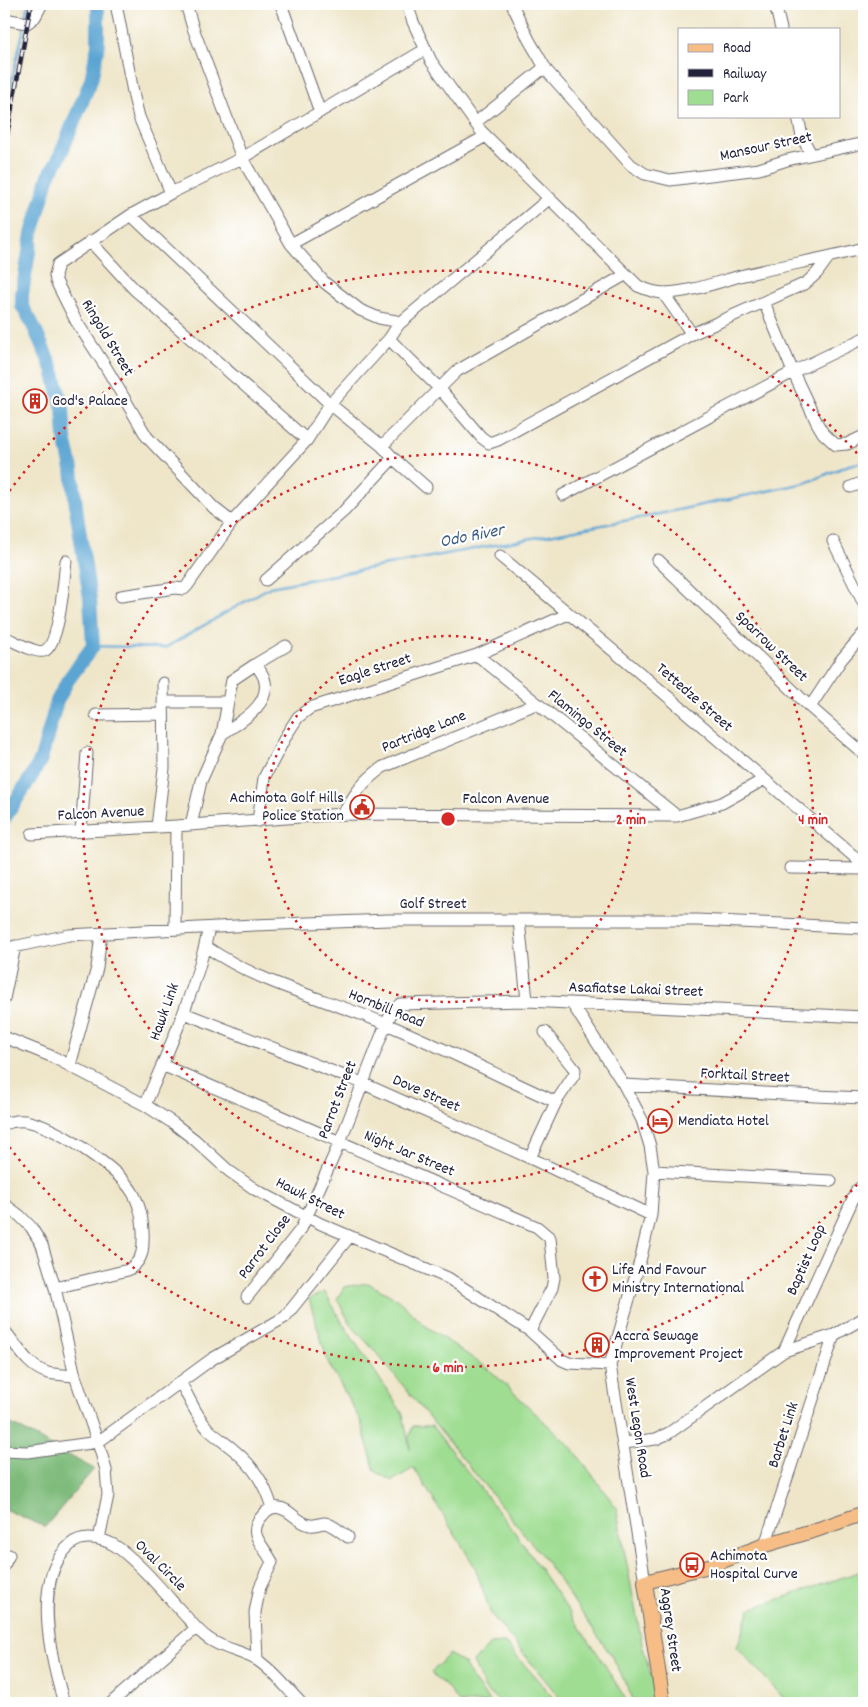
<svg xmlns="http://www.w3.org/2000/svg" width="868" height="1707" font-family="Dekko,sans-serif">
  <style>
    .green { fill: #9fdd92; stroke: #608066 }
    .forest { fill: #7fbc7c; stroke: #506f5c }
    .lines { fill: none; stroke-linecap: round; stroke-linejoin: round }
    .stream { stroke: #5ca5d3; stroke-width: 2.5 }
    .river { stroke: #5ca5d3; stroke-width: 14 }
    .minor-casing { stroke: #6a676d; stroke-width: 13 }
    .major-casing { stroke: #6a676d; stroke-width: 16 }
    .minor { stroke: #fff; stroke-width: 11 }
    .major { stroke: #f6be86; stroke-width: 14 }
    .rail-casing { stroke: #22223b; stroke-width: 4.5 }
    .rail { stroke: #fff; stroke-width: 2.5; stroke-dasharray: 8; stroke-linecap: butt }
    .ring { fill: none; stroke: #d62828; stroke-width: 2.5; stroke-dasharray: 2.5 5 }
    .labels { text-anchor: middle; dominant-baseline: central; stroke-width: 4.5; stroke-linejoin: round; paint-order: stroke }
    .street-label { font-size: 16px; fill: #22223b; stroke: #fff }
    .poi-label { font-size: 16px; fill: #22223b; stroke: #fff; text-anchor: start }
    .water-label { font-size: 18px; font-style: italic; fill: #3c5d7f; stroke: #fff }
    .centre { fill: #d62828; stroke: #fff; stroke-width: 2.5 }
    .ring-label { font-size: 15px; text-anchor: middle; font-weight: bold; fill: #d62828; stroke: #fff; stroke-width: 4.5; stroke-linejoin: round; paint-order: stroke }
  </style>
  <rect width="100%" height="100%" fill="#fff"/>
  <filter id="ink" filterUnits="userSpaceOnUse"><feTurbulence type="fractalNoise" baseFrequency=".02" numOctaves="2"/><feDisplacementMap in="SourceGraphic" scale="10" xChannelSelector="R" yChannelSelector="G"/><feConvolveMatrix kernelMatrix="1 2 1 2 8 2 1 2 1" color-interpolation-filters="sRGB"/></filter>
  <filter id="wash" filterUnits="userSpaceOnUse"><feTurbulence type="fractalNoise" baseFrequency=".0096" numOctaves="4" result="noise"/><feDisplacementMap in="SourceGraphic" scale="20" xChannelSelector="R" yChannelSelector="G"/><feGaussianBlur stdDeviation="1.12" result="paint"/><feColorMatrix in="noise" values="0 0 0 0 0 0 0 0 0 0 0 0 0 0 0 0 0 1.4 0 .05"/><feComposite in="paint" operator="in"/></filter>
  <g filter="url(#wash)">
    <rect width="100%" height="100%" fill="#efe6c9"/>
    <path class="green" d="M368 1283 397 1299 423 1324 490 1370 573 1449 616 1507 642 1644 659 1703H635L613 1658 543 1557 374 1350 351 1325 337 1299 344 1287Z
      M325 1292 343 1324 403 1414 410 1450 409 1437 413 1426H432L516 1534 600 1657 628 1703H564L491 1614 475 1567 414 1468 392 1481 375 1471 361 1422 328 1362 309 1299Z
      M864 1570V1703H788L737 1647 750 1609Z
      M505 1643C522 1663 541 1682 557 1703H501L485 1689 473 1662 490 1644Z
      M449 1654 464 1664 474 1681 491 1703H459L449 1689 431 1673Z"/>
    <path class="forest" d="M4 1420 94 1469 45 1527 4 1509Z"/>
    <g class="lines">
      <path class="stream" d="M23 18H25L28 4
        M4 114 24 27
        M93 646 165 648 270 587 645 517 805 483 849 465 864 462"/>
      <path class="river" d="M4 819 33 774 41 759 57 701 68 680 93 646 90 598 77 515 72 469 65 438 63 409 53 370 31 321 22 306V294L32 234 49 175 59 158 91 80 98 46V4"/>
    </g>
  </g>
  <g filter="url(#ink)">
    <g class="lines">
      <g class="minor-casing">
        <path id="minor" d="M116 4 134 97 139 117 171 193
          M186 4 193 28 242 158 291 244 325 283 360 310 379 318 396 321 399 324 389 339 439 388 481 437 489 443 498 440 692 334 806 283 817 273 828 258
          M281 4 320 112
          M407 4 413 22 431 61 481 131 638 286C647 290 655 293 665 293 692 292 717 282 744 275 784 265 824 259 864 248
          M512 4 529 40 547 71 631 165 645 174 670 180 759 169 787 160 864 143
          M775 4 781 29
          M4 19 27 23 35 17 42 4
          M798 116 802 137 811 154
          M475 123 545 67
          M131 215 330 404 382 446 393 458 426 487
          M90 241 134 289 307 440
          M291 244 486 136
          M663 293 692 334
          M764 302 793 372 817 423 823 433 836 445 847 444 864 436
          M399 324 550 198
          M382 446 457 371 625 275
          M851 487 864 482
          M563 495 793 372 864 338
          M232 522 214 508 147 437 104 364 76 321 56 281 55 275 58 264 131 215 171 193 242 158 426 49
          M833 541 864 604
          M500 556 659 689 864 865
          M658 560 810 707 864 754
          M266 580 344 511 393 458
          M121 596 175 588 184 589 187 586 232 522 307 440 330 404 389 339
          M4 637C12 640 36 654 44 651 60 645 64 577 66 561
          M477 655 677 816
          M163 702H228L222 734 201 781 191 825
          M228 702 232 680 256 664
          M810 707 841 660 864 633
          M96 715 162 714
          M222 734C240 722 273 704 264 678 262 673 258 668 256 664L286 646
          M343 814C356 792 362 782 383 767L536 704
          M258 821 264 778 287 734 298 717 310 708 477 655 568 614
          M157 827 164 768 163 683
          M81 832 87 753
          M32 834 176 826 343 814 677 816 722 803 763 780
          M790 868 864 869
          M519 920 527 1001
          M175 928 176 826
          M205 946C261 985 324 998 386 1024 444 1048 499 1076 556 1102
          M4 949 69 935 254 925 389 920H697L864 928
          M4 999 15 946
          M573 1005 624 1085 642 1120 650 1146 654 1171 651 1215 640 1261 610 1365 645 1582
          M184 1013 362 1083 530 1158 651 1215
          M4 1037 53 1057 145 1105 173 1123 195 1140 229 1171 256 1190 321 1224 448 1278 530 1331 562 1360 569 1363 610 1365
          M70 1065 97 968 101 933
          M162 1065 537 1227 550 1238 554 1278 552 1288 530 1331
          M624 1085 816 1096 864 1098
          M145 1105C170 1047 196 990 209 928
          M4 1124C12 1121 22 1120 30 1122 59 1129 118 1168 133 1193 141 1207 144 1226 143 1241 143 1255 140 1262 128 1270L55 1288
          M530 1158 556 1102 574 1075 575 1070 572 1066 545 1032
          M654 1171 831 1181
          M4 1204 20 1216 31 1227 42 1245 55 1288 75 1376 100 1449 106 1470 108 1495 99 1539
          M247 1297 301 1229 340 1142 386 1024 391 1014 400 1004 527 1001 864 1017
          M4 1330C17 1345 27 1367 48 1373 57 1375 67 1375 75 1376
          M784 1351 857 1190 864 1185
          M180 1382C189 1397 196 1416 208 1429 216 1437 226 1443 235 1451 254 1467 265 1484 272 1508
          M624 1443 656 1439 669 1433 784 1351 834 1335 864 1318
          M4 1451 27 1452 98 1442 212 1359 285 1317 349 1237
          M765 1545 834 1335
          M4 1565 9 1555
          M257 1660 255 1612 260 1587 272 1562C264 1545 245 1534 263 1515 267 1510 273 1506 280 1508 291 1510 298 1523 310 1525 315 1526 320 1523 325 1523 332 1524 342 1533 348 1537
          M64 1703C51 1660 31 1578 71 1544 83 1534 102 1538 114 1545 134 1557 163 1591 179 1609 189 1619 197 1631 209 1639 223 1649 242 1651 257 1660 274 1671 287 1689 301 1703
          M111 1703 196 1628"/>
      </g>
      <g class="major-casing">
        <path id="major" d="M663 1703 645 1582 709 1566 765 1545 819 1529 864 1513"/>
      </g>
      <use href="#minor" class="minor"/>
      <use href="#major" class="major"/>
      <g class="rail-casing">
        <path id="rail" d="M4 151 31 4"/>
      </g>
      <use href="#rail" class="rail"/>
    </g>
  </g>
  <g class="ring">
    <circle cx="448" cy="819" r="183"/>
    <circle cx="448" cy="819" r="365"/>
    <path d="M862 1179A548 548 0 0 1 5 1141M5 497A548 548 0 0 1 862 459"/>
  </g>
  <defs>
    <g id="building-ring" transform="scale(1.25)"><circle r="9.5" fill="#fff" stroke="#c8321e" stroke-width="1.5"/><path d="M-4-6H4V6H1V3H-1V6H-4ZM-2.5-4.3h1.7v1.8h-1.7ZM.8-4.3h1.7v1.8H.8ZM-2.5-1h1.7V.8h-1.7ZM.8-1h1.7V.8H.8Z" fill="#c8321e"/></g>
    <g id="civic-ring" transform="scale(1.25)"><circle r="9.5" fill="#fff" stroke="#c8321e" stroke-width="1.5"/><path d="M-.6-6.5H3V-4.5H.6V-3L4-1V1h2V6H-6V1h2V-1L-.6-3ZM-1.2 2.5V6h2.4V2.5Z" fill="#c8321e"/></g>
    <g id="hotel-ring" transform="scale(1.25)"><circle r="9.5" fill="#fff" stroke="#c8321e" stroke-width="1.5"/><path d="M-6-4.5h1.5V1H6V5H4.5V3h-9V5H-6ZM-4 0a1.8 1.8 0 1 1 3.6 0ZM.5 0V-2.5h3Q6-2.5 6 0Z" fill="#c8321e"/></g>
    <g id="church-ring" transform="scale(1.25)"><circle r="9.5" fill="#fff" stroke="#c8321e" stroke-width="1.5"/><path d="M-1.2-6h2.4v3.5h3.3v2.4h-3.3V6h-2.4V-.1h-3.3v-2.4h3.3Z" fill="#c8321e"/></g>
    <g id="bus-ring" transform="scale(1.25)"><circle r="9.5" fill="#fff" stroke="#c8321e" stroke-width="1.5"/><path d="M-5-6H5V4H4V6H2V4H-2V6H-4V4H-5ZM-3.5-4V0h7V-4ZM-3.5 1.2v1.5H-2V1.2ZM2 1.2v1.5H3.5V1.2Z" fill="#c8321e"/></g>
  </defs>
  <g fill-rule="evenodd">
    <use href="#building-ring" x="35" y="401"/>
    <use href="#civic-ring" x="362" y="807"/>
    <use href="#hotel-ring" x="660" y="1121"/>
    <use href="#church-ring" x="595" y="1279"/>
    <use href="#building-ring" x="597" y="1345"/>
    <use href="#bus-ring" x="692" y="1565"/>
  </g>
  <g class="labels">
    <g class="street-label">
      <text transform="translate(766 147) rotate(-12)">Mansour Street</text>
      <text transform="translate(107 338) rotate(59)">Ringold Street</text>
      <text transform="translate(771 647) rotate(44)">Sparrow Street</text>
      <text transform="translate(375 670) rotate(-18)">Eagle Street</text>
      <text transform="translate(694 698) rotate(41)">Tettedze Street</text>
      <text transform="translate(587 724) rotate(39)">Flamingo Street</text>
      <text transform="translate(424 732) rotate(-22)">Partridge Lane</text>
      <text x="506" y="799">Falcon Avenue</text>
      <text transform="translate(101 814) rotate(-3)">Falcon Avenue</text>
      <text x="433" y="904">Golf Street</text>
      <text transform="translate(636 990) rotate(2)">Asafiatse Lakai Street</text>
      <text transform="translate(386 1009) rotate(22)">Hornbill Road</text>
      <text transform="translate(165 1012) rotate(-70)">Hawk Link</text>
      <text transform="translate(745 1076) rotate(3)">Forktail Street</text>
      <text transform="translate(426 1094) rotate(24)">Dove Street</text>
      <text transform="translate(338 1100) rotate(-69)">Parrot Street</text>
      <text transform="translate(409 1154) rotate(23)">Night Jar Street</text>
      <text transform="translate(310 1199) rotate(27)">Hawk Street</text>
      <text transform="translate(265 1247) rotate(-53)">Parrot Close</text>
      <text transform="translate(807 1260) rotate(-66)">Baptist Loop</text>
      <text transform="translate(637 1428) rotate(81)">West Legon Road</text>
      <text transform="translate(784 1435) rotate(-72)">Barbet Link</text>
      <text transform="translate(160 1566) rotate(45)">Oval Circle</text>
      <text transform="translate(670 1630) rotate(82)">Aggrey Street</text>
    </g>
    <g class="poi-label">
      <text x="52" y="401">God's Palace</text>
      <text x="344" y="798" text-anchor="end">Achimota Golf Hills<tspan x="344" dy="18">Police Station</tspan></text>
      <text x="678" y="1121">Mendiata Hotel</text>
      <text x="612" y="1270">Life And Favour<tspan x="612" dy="18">Ministry International</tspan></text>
      <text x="614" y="1336">Accra Sewage<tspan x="614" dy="18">Improvement Project</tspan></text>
      <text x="710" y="1556">Achimota<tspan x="710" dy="18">Hospital Curve</tspan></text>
    </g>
    <g class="water-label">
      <text transform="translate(472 537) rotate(-11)">Odo River</text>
    </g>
  </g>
  <circle cx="448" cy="819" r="8" class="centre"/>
  <g class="ring-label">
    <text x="631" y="824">2 min</text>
    <text x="813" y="824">4 min</text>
    <text x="448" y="1372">6 min</text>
  </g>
  <rect width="868" height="1707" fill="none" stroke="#fff" stroke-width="20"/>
  <rect x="678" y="28" width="162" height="90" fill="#ffffff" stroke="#a7a7b1"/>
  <rect x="688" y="44" width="25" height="8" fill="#f6be86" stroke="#a7a7b1"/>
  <text x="723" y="52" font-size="15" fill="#22223b">Road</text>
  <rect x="688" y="69" width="25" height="8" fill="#22223b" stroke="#a7a7b1"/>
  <text x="723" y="78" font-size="15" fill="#22223b">Railway</text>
  <rect x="688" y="90" width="25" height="15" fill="#9fdd92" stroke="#a7a7b1"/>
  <text x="723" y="102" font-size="15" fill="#22223b">Park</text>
</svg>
